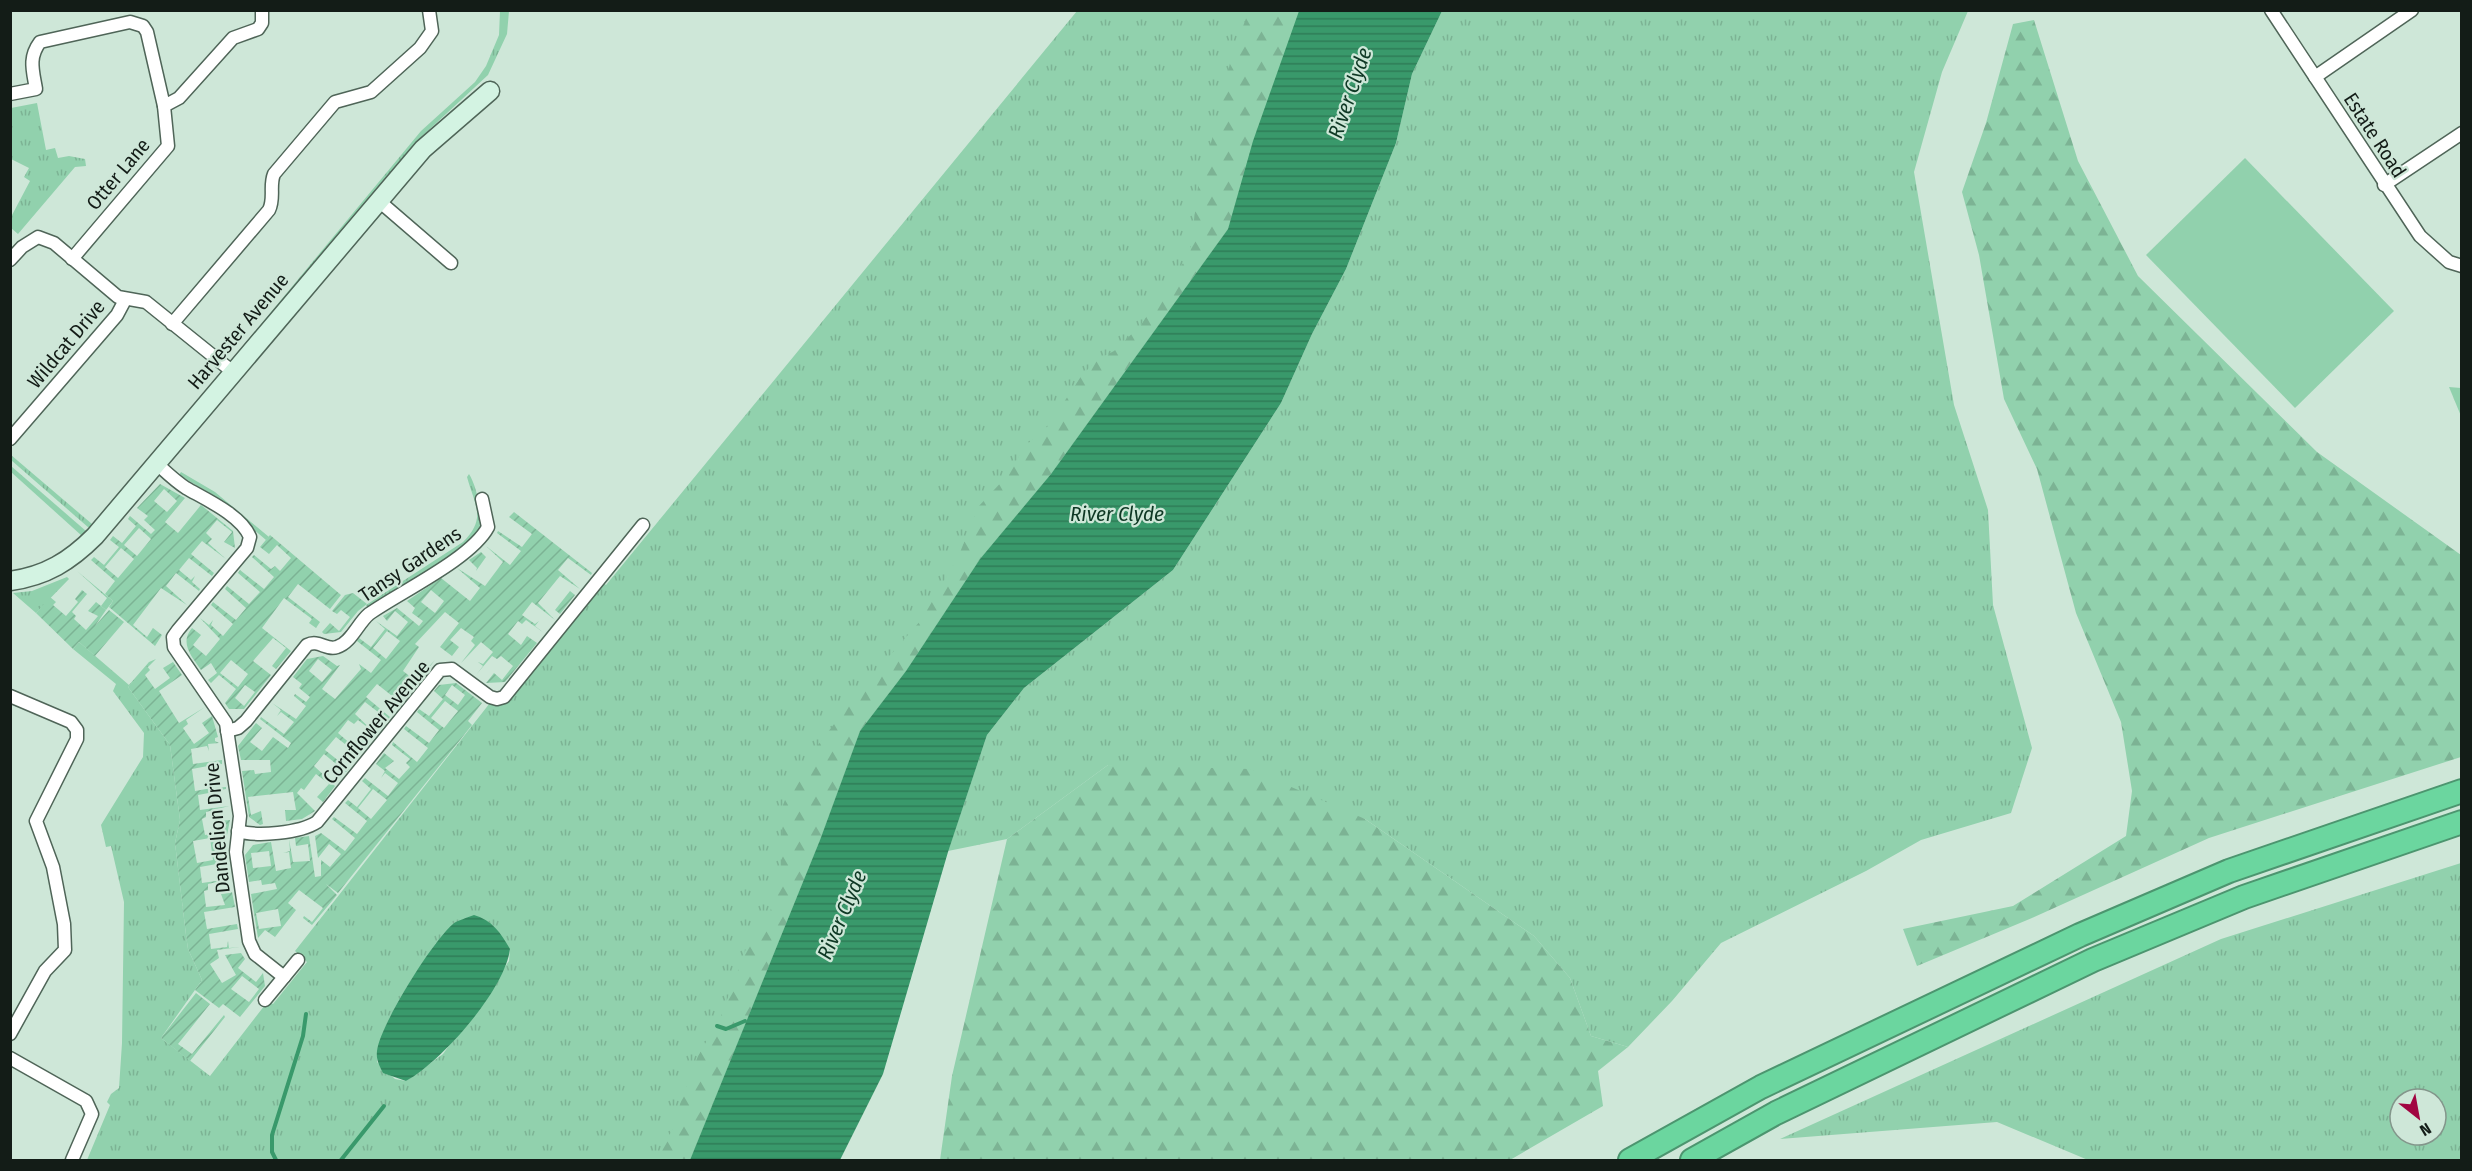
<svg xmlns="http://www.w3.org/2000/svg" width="2472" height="1171" font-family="'Fira Sans Condensed',sans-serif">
<defs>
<pattern id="grass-tufts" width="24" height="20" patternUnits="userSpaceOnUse" patternTransform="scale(1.5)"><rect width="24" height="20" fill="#91d1ad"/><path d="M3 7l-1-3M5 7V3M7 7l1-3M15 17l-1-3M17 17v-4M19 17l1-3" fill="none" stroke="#7cb394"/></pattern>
<pattern id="forest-firs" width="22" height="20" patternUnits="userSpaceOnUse" patternTransform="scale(1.5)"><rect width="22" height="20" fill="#91d1ad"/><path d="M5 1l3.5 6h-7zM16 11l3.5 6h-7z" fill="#7cb394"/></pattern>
<pattern id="garden-furrows" width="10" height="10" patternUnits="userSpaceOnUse" patternTransform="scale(1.5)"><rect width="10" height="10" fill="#91d1ad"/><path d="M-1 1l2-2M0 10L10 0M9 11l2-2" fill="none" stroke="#7cb394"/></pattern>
<pattern id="water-rules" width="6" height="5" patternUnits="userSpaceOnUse" patternTransform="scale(1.5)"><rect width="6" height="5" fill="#39996b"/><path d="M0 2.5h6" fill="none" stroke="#2f7c57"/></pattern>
</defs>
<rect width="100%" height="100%" fill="#cee7d8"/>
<!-- grass -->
<g fill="url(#grass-tufts)" fill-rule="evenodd">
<path d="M 500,11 L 509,11 L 507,34 L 488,75 L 418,140 L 266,322 L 237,353 L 421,131 L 475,82 L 486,66 L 499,35 Z"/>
<path d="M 1077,11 L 1299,11 L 1228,229 L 1051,474 L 980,559 L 906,671 L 860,731 L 820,840 L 690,1160 L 87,1160 L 110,1105 L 107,1102 L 111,1094 L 119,1088 L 122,1043 L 124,902 L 111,846 L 106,847 L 101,825 L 143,757 L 144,733 L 113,691 L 116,684 L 73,649 L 79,642 L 129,685 L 149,662 L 156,659 L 128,687 L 170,745 L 180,820 L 175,843 L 186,935 L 188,949 L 202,980 L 161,1038 L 210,1076 L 268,1001 L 273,1004 L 307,962 L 295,951 L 486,708 L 489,704 L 507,703 L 602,582 L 606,585 ZM 436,943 L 510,949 L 509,961 L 443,1054 L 406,1081 L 395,1079 L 377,1062 C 377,1025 416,974 436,943 Z"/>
<path d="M 1442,11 L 1968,11 L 1942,72 L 1914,172 L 1954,405 L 1988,510 L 1993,605 L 2032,748 L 2011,813 L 1921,840 L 1866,871 L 1721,943 L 1672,1001 L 1628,1047 L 1591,1036 L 1570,978 L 1534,936 L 1365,819 L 1108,765 L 1007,839 L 948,851 L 987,735 L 1024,688 L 1173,570 L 1281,403 L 1312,334 L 1346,269 L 1396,143 L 1412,74 Z"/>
<path d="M 37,103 L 46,150 L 55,148 L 58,158 L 69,156 L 85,159 L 86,166 L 75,167 L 18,234 L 11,228 L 11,217 L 30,181 L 24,177 L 29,168 L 11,159 L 11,108 Z"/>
<path d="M 11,455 L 92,524 L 89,528 L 11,460 Z"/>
<path d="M 11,466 L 86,531 L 82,536 L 11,472 Z"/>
<path d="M 181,472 L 215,492 L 269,537 L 266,540 L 213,495 L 179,475 Z"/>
<path d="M 469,474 C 476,484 485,521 479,532 C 466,551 391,593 368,609 L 366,605 L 463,542 C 487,518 475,506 467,477 Z"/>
<path d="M 77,571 L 113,601 L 106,610 L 101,606 L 107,598 Z"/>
<path d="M 67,577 L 69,579 L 36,613 L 13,593 L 32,591 Z"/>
<path d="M 2461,863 L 2461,1160 L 2088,1160 L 1997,1122 L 1780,1139 L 2221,939 ZM 2400,1099 L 2436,1099 L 2436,1135 L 2400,1135 Z"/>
</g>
<!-- forest -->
<g fill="url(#forest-firs)">
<path d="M 1249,11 L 1302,11 L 1253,141 L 1228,229 L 1051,474 L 980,559 L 906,671 L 860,731 L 820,840 L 690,1160 L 655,1160 L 675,1125 L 681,1100 L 698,1056 L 721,1016 L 750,938 L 769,916 L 781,870 L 783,805 L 795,775 L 864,685 L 922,619 L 959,555 L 978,507 L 1008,475 L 1025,446 L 1048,426 L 1082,375 L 1097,360 L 1114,351 L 1140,326 L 1190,253 L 1198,187 L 1217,122 L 1232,54 Z"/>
<path d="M 2034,20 L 2078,161 L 2138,276 L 2317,452 L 2461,555 L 2461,757 L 2209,838 L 2032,918 L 1917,966 L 1903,929 L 2013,906 L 2126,836 L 2132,791 L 2121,722 L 2076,613 L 2037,469 L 2004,399 L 1979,255 L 1962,192 L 1986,123 L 2013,24 Z"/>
<path d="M 2449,387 L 2461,388 L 2461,416 Z"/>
<path d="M 1108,765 L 1250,769 L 1365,819 L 1534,936 L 1570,978 L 1591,1036 L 1628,1047 L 1598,1071 L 1603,1106 L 1510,1160 L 940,1160 L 952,1076 L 1007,839 Z"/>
</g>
<!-- garden -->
<g fill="url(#garden-furrows)" fill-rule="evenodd">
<path d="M 160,484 L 185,498 L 165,522 L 178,533 L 201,505 L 233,531 L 235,548 L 224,542 L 232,532 L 217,520 L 206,533 L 212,539 L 208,543 L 226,559 L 202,541 L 191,554 L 214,573 L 212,576 L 189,558 L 179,570 L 191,580 L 195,576 L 192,582 L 200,589 L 199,591 L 176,573 L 166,586 L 187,605 L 161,588 L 133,625 L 147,637 L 153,628 L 162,635 L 155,646 L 109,607 L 113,601 L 105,594 L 115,581 L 91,560 L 94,557 L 104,565 L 119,547 L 110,540 L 113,536 L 122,543 L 136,526 L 128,519 L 130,516 L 151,534 L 155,530 L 144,520 L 148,516 L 137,508 ZM 164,489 L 177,501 L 167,512 L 154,501 ZM 139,528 L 151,539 L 137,556 L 124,545 ZM 121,548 L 134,559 L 118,578 L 105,567 Z"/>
<path d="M 514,512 L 592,573 L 591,575 L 568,558 L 558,570 L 580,589 L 560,576 L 538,603 L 555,620 L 532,602 L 522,615 L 535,624 L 539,621 L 535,626 L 544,633 L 526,620 L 522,624 L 518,621 L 508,634 L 521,645 L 527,636 L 537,643 L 505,682 L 486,683 L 494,673 L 502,680 L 513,666 L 501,656 L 497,659 L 492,656 L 476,675 L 483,666 L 478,662 L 483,664 L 493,652 L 481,642 L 461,663 L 475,645 L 471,641 L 474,637 L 461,628 L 450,640 L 459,647 L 452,656 L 440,647 L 459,623 L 445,612 L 415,644 L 419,647 L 403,671 L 416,681 L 435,660 L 404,699 L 401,697 L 399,699 L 401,703 L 377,684 L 366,697 L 390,717 L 388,719 L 379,712 L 375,717 L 378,712 L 365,702 L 355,714 L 376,734 L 358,720 L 354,724 L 348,720 L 338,733 L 352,745 L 360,736 L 369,743 L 359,755 L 336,737 L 325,750 L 349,769 L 346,772 L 324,754 L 314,766 L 326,777 L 330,772 L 326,778 L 335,786 L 323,802 L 317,797 L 329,784 L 316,774 L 304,790 L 301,788 L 297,793 L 315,811 L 302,819 L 286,821 L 285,810 L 296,810 L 293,792 L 248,797 L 251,815 L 261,811 L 263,824 L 260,825 L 249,817 L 242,771 L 254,770 L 255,774 L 271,772 L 270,760 L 241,760 L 238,746 L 256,723 L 262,728 L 250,742 L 262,751 L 273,737 L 288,748 L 291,743 L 260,719 L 261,717 L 284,734 L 294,722 L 281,712 L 277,716 L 281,710 L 272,703 L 296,719 L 306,706 L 294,696 L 295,694 L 306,702 L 310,697 L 299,688 L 302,684 L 293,677 L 307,659 L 323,656 L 337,666 L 340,665 L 322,689 L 335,699 L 361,669 L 359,664 L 371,673 L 381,660 L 357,641 L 359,638 L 371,647 L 385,629 L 376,621 L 397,636 L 408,622 L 395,611 L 387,621 L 383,616 L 397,608 L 419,626 L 423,621 L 412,613 L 415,608 L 407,601 L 441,578 L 470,601 L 480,588 L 457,568 L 485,586 L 503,562 L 486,546 L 510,565 L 521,551 L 497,533 L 498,531 L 522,547 L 532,534 L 509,517 ZM 431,590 L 444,601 L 435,613 L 421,602 ZM 387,631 L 400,641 L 386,659 L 373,648 ZM 318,659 L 332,670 L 322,682 L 309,671 Z"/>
<path d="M 270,535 L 341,595 L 330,609 L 298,584 L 288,597 L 320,622 L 316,628 L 309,623 L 312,619 L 284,598 L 262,628 L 291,651 L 276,669 L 272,666 L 286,648 L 273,638 L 253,661 L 271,675 L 244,709 L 229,709 L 225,703 L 236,689 L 219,675 L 211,683 L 208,680 L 217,673 L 211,663 L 201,670 C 192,657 179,643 192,628 L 201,635 L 193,645 L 206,656 L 220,639 L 200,618 L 209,625 L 213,620 L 211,625 L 223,636 L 233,624 L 211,605 L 213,602 L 236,620 L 246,608 L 225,589 L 227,586 L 249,604 L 260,592 L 238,573 L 240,570 L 264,589 L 274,577 L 252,557 L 254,555 L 271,569 L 275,566 L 280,571 L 291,558 L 277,545 L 269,554 L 260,547 ZM 231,660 L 248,674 L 238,687 L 220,673 ZM 245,685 L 255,692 L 244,706 L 235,698 Z"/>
<path d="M 481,552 L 486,557 L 476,571 L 477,568 L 469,560 Z"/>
<path d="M 82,590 L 87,594 L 72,612 L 76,616 L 74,619 L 86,630 L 98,616 L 88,611 L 96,602 L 106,610 L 95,626 L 109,610 L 124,622 L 95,656 L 79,642 L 73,649 L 36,613 L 50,597 L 56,602 L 53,605 L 66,616 L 78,602 L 75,599 Z"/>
<path d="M 570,591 L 575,595 L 560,614 L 555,610 Z"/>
<path d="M 353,593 L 367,604 L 358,611 L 341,632 L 324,634 L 322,632 L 330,623 L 339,631 L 350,617 L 341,610 L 337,614 L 332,611 L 345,595 Z"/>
<path d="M 173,662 L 182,675 L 159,691 L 179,723 L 205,707 L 186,720 L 188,724 L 183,728 L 194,744 L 209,733 L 202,723 L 212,716 L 218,737 L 215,738 L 215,741 L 219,743 L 208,744 L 209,751 L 207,746 L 191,749 L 193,764 L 222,760 L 222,764 L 211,766 L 214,788 L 226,787 L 226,789 L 215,791 L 216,798 L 214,792 L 198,795 L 200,810 L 229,806 L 206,812 L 206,817 L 202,819 L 205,835 L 221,832 L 219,821 L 230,820 L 227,835 L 213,838 L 216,860 L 227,858 L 228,862 L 200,867 L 202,883 L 230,879 L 208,884 L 208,890 L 204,891 L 206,907 L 225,905 L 221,894 L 232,892 L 235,907 L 204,912 L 207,929 L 237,924 L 238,929 L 209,934 L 211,949 L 227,947 L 228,941 L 229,948 L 240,947 L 217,950 L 219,958 L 210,964 L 222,983 L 236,975 L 225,955 L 241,953 L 245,959 L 238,968 L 256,982 L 263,973 L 265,986 L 240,1017 L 223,1004 L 219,1008 L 195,990 L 202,980 L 188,949 L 186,935 L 175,843 L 180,820 L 170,745 L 128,687 L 147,666 L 150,670 L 145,675 L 155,689 L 170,678 L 163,668 ZM 208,766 L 212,788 L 195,791 L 192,769 ZM 210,838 L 213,860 L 197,863 L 193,841 ZM 242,976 L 259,989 L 249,1002 L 231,989 Z"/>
<path d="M 456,683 L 482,703 L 468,721 L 472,725 L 338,893 L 326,884 L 337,895 L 312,925 L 303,918 L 304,916 L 312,922 L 323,908 L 299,890 L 288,903 L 296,910 L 275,937 L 265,930 L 258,938 L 251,894 L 277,889 L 275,883 L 262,885 L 261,880 L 249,882 L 245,855 L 253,845 L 271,842 L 276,871 L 291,868 L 289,852 L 283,853 L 290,851 L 289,839 L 293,862 L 310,861 L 308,844 L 296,846 L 295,838 L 309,836 L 315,877 L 321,876 L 321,860 L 330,867 L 341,854 L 329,844 L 318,858 L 315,836 L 321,833 L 345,851 L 355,838 L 332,819 L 334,817 L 357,834 L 367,821 L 345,803 L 348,800 L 357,807 L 371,789 L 362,781 L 365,778 L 388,796 L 398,783 L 385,773 L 381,778 L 385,771 L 376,764 L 384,753 L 394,761 L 385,768 L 399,779 L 410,767 L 406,763 L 410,759 L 392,745 L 393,742 L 417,762 L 428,748 L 404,729 L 406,726 L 429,743 L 439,730 L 417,712 L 419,709 L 429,716 L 443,699 L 434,691 L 439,685 ZM 452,685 L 465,695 L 458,705 L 445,695 ZM 445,701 L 458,711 L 444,728 L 431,718 ZM 373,789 L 387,800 L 371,819 L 358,808 ZM 269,851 L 271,866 L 253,868 L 251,853 ZM 278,909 L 281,926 L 259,929 L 256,913 Z"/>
<path d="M 196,993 L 210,1004 L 178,1044 L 192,1054 L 224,1015 L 225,1017 L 190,1061 L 161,1038 Z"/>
</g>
<!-- pitch -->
<path fill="#91d1ad" d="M 2245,158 L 2394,311 L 2295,408 L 2146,255 Z"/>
<!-- water -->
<g fill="url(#water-rules)">
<path d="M 1299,11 L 1442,11 L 1412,74 L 1396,143 L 1346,269 L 1312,334 L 1281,403 L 1173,570 L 1024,688 L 987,735 L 948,852 L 883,1074 L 840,1160 L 690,1160 L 820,840 L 860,731 L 906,671 L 980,559 L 1051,474 L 1228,229 L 1253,141 Z"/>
<path d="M 474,915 C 492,920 501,933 510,949 C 505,990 441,1062 406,1081 L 383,1073 C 379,1065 376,1060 377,1051 C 380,1025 432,942 453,924 C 458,920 467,918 474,915 Z"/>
</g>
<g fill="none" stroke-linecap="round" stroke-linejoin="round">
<!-- stream -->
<g stroke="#39996b" stroke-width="4">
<path d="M 717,1026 L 726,1029 L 745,1021"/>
<path d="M 276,1160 L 272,1152 L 272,1135 L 303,1036 L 306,1014"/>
<path d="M 341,1160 L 384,1106"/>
</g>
<!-- street casing -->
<g stroke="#4f6558" stroke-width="15">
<g id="street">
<path d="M 2271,10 L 2420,236 L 2449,262 L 2462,266"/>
<path d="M 2315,77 L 2412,10"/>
<path d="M 10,94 L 36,89 C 33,71 28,58 40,42 L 130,22 L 143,26 L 147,32 L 164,106"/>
<path d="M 2384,185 L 2462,133"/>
<path d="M 379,201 L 451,263"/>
<path d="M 72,259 L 168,146 L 164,106 L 179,98 L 233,38 L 258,29 L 262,23 L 262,10"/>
<path d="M 10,260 L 22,247 L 38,237 L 54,243 L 118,297 L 146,302 L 233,372"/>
<path d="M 172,324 L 269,210 C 275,198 269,186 274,174 L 335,102 L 371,92 L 420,48 L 432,31 L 429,10"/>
<path d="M 10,439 L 117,315 L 125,300"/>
<path d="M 156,463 C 166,472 175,481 186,488 C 205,499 241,515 250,537 L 247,548 L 178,630 L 173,637 L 174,647 L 226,723 L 240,816 L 236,852 L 249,941 L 255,954 L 284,977 L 265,1000"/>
<path d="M 10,696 L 71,722 L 77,730 L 77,739 L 36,821 L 53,867 L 64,924 L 65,950 L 45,971 L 10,1034"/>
<path d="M 227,731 L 238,728 L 246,721 L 307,645 C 319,639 326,651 337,647 C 351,643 358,623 369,614 C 400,592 471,559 488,527 L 482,499"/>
<path d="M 238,831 C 257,837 300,833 317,822 L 440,670 L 452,669 L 490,697 L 497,699 L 504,697 L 643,525"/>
<path d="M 284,977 L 298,960"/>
<path d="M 10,1058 L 86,1101 L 92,1114 L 72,1160"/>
</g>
</g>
<!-- secondary casing -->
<g stroke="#4f6558" stroke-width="21">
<path id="secondary" d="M 10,581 C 46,576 70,561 95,536 L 423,149 L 490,91"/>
</g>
<!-- highway casing -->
<g stroke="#4c956f" stroke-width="26">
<g id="highway">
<path d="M 1630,1160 L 1761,1087 L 2080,935 L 2229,871 L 2462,791"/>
<path d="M 1692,1160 L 1776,1113 L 2093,960 L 2244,897 L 2462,822"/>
</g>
</g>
<!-- street -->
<use href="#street" stroke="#fff" stroke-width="12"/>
<!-- secondary -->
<use href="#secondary" stroke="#d3f3e2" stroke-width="18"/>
<!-- highway -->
<use href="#highway" stroke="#6bd69f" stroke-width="22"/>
</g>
<g text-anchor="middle" stroke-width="4.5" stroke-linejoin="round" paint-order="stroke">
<!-- street labels -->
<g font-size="20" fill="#131c17" stroke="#cee7d8">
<text transform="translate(2375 135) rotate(57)" y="7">Estate Road</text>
<text transform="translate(118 174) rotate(-50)" y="7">Otter Lane</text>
<text transform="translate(238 331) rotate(-50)" y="7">Harvester Avenue</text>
<text transform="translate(66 344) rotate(-50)" y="7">Wildcat Drive</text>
<text transform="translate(410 564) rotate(-34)" y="7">Tansy Gardens</text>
<text transform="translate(376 722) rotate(-50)" y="7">Cornflower Avenue</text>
<text transform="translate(217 828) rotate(-95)" y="7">Dandelion Drive</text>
</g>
<!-- water labels -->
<g font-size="21" font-style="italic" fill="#0e3824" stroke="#cee7d8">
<text transform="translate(1350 93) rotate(-71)" y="7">River Clyde</text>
<text x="1117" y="521">River Clyde</text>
<text transform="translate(842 915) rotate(-67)" y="7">River Clyde</text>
</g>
</g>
<!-- border -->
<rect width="2472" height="1171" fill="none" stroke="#131c17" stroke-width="24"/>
<!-- north arrow -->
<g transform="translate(2418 1117) rotate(149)"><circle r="28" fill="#cee7d8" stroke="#83968b" stroke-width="1.5"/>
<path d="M0-4.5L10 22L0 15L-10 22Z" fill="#a10541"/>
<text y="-9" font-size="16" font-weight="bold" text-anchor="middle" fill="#131c17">N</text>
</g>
</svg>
